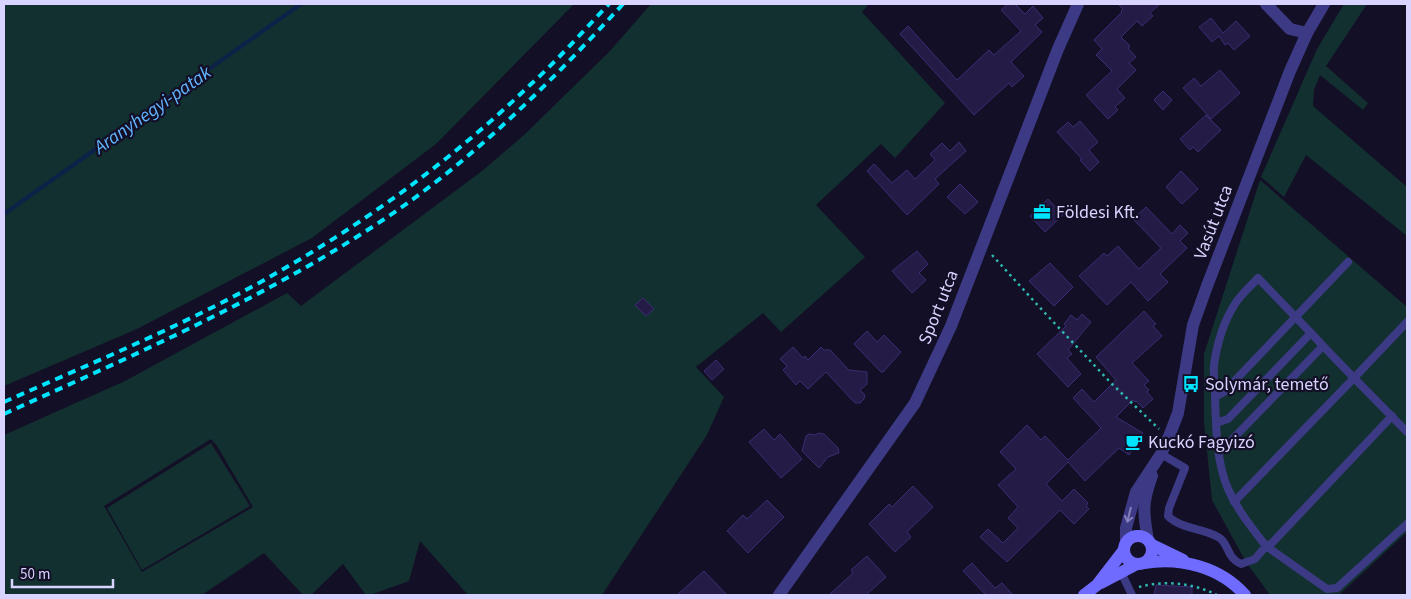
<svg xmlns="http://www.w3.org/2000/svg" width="1411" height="599" font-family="'Source Sans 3',sans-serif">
<rect width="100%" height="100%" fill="#130f26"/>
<!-- green -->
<g fill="#12302f" fill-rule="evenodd">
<path d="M 4,4 L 574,4 L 436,144 L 312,238 L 137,329 L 4,386 Z"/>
<path d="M 651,4 L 869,4 L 862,12 L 945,103 L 895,158 L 881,144 L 816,205 L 865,257 L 781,332 L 763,313 L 696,367 L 724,397 L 707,435 L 602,595 L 468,595 L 420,541 L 409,581 L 370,595 L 366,595 L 343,564 L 311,595 L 303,595 L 264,553 L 202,595 L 4,595 L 4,435 L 125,381 L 287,293 L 301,306 L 482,171 L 524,135 L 609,52 ZM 211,439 L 217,446 L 253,507 L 142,572 L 104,506 Z"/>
<path d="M 1344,4 L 1367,4 L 1326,66 L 1368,103 L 1363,110 L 1320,75 L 1314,90 L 1313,106 L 1407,187 L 1407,236 L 1306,155 L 1284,197 L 1261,177 L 1317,49 Z"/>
<path d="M 1260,180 L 1407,307 L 1407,532 L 1339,595 L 1270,595 L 1246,562 L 1212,500 L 1204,422 L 1204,354 Z"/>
<path d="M 211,443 L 250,506 L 142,570 L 107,508 Z"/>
</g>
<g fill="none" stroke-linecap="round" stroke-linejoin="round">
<!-- stream -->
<path stroke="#0c2248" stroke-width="4" d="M 4,214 L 301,4"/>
</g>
<!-- building -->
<g fill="#241b47" stroke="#3b2d73">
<path d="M 1008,4 L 1015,4 L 1025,14 L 1033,6 L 1043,18 L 1035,25 L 1042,32 L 1011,62 L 1024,76 L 1012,87 L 1009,83 L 974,115 L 900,34 L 908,26 L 957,80 L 989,50 L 994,55 L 1021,31 L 1001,10 Z"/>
<path d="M 1118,4 L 1160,4 L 1150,13 L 1153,16 L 1142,26 L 1137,21 L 1121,37 L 1130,46 L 1128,48 L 1136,57 L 1129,63 L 1136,70 L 1117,89 L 1125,98 L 1115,107 L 1118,110 L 1108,119 L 1086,95 L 1112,71 L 1096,55 L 1102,49 L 1094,40 L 1122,12 L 1121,11 L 1123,9 Z"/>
<path d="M 1211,18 L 1223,33 L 1236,21 L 1250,36 L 1234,50 L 1228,43 L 1225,45 L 1219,36 L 1212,42 L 1199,27 Z"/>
<path d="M 1220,70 L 1240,93 L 1211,119 L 1183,88 L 1194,78 L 1201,86 Z"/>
<path d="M 1163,91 L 1172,100 L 1163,110 L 1154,100 Z"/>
<path d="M 1206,115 L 1221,130 L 1198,152 L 1193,147 L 1190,150 L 1180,139 Z"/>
<path d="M 1080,121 L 1098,142 L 1089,150 L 1099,162 L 1090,171 L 1080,160 L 1082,159 L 1057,132 L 1068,122 L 1073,127 Z"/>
<path d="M 959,142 L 966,151 L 935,179 L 939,184 L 907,215 L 867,171 L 874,164 L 892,183 L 907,170 L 915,179 L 935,160 L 930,154 L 942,143 L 950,151 Z"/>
<path d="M 1181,171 L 1198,189 L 1182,204 L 1166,187 Z"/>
<path d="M 960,184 L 978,202 L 965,214 L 947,197 Z"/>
<path d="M 1048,199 L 1063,215 L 1045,232 L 1030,216 Z"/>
<path d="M 1146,207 L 1172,234 L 1180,225 L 1188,233 L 1180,241 L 1187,248 L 1160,274 L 1168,282 L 1148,301 L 1131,282 L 1107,305 L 1079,276 L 1104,253 L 1107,256 L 1118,246 L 1139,269 L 1161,248 L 1133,219 Z"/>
<path d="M 917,251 L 928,264 L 919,273 L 926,280 L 912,293 L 892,271 Z"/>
<path d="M 1050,263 L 1073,287 L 1054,306 L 1029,281 Z"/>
<path d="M 643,298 L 654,309 L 646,316 L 635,305 Z"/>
<path d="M 1144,311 L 1156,324 L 1153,326 L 1162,336 L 1132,363 L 1149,381 L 1144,385 L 1149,390 L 1147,392 L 1153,399 L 1143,408 L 1136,401 L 1135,402 L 1133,400 L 1116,417 L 1143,433 L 1129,455 L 1119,448 L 1085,481 L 1068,462 L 1046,484 L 1062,501 L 1074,489 L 1088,503 L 1086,506 L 1089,509 L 1074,524 L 1060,510 L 1007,562 L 980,537 L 988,529 L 1003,543 L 1018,528 L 1008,518 L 1018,507 L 998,485 L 1016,469 L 1000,452 L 1027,425 L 1041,440 L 1045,436 L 1068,460 L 1101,428 L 1073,398 L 1082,389 L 1094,402 L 1116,380 L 1096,357 Z"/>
<path d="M 1082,314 L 1091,322 L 1068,350 L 1072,354 L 1067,358 L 1081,374 L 1068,387 L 1037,354 L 1066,326 L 1064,324 L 1071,315 L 1077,320 Z"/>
<path d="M 867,331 L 877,342 L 884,335 L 901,352 L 883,372 L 881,372 L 854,344 Z"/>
<path d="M 793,347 L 803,358 L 805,356 L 808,360 L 821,347 L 824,350 L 830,350 L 849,370 L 867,372 L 867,384 L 860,390 L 865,395 L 864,399 L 860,403 L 855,403 L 826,372 L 808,389 L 800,381 L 796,385 L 783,370 L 787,366 L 780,359 Z"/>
<path d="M 716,360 L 724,369 L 712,380 L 704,371 Z"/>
<path d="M 764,429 L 774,440 L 780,434 L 802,459 L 781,478 L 749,442 Z"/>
<path d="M 818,433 L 824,434 L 838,448 L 839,453 L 828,457 L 819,468 L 802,451 L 806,436 L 809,434 L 816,435 Z"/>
<path d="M 913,486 L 933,507 L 907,532 L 911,537 L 895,552 L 869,524 L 889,504 L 892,507 Z"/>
<path d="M 767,500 L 784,517 L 748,553 L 727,531 L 743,515 L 747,519 Z"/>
<path d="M 867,556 L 886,577 L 866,595 L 829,595 L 853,573 L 851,570 Z"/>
<path d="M 972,563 L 995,588 L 1002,583 L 1013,595 L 986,595 L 963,571 Z"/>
<path d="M 704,571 L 727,595 L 677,595 Z"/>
<path d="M 1156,585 L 1192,587 L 1192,595 L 1154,595 Z"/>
</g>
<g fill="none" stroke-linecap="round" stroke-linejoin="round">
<!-- path -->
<g stroke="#2fb8b0" stroke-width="2.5" stroke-dasharray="2.5 4" stroke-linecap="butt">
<path d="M 992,255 L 1043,311 L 1112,384 L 1159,429"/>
<path d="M 1139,587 C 1165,580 1193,583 1217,595"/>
</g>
<!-- service -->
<g stroke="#3d3a85" stroke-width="8">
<path d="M 1407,322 L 1354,378 L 1407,432"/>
<path d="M 1215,397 L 1224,392 L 1348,262"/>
<path d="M 1392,416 L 1272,543 L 1266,546 L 1327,589 L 1337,588 L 1407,524"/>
<path d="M 1219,453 L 1323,346 L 1311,333"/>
<path d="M 1161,454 L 1185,468 L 1169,508 L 1168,516 C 1181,530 1211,529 1222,540 C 1230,549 1227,557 1241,564 L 1255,559 L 1266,546 C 1252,528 1238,511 1228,489 C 1216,461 1216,426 1215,395 C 1215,385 1213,374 1214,365 C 1217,344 1224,321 1235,304 C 1241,294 1251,286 1258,278 L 1311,333 L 1228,419 L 1216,423"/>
<path d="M 1234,502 L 1354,378 L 1323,346"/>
<path d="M 1121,572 L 1132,595"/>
</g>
<!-- minor -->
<g stroke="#3d3a85" stroke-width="12">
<path d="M 1266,4 L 1290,29 L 1307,33"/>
<path d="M 779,595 L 915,403 L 951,326 L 1058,49 L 1078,4"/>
</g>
<!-- tertiary -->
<g stroke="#3d3a85" stroke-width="12">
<path d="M 1148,540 C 1143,512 1142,503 1152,476"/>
<path d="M 1126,543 L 1126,528 L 1136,492 L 1161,454 L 1170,434 L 1178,413 L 1193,325 L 1207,286 L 1290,71 L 1307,33 L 1324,4"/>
</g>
<!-- secondary -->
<g stroke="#6f6bff" stroke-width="12">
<circle cx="1138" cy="550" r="14"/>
<path d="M 1152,545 L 1183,560"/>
<path d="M 1144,563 C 1181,557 1220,567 1245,595"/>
<path d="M 1101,583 L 1137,564"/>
<path d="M 1084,595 L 1097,585 L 1124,550"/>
</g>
<!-- rail -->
<g stroke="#00e5ff" stroke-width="4" stroke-dasharray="8 6" stroke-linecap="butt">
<path d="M 4,402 C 92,363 182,326 266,279 C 362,225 451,161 530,85 C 558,60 583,31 609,4"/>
<path d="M 4,414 C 136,354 268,297 389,216 C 476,157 552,81 623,4"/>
</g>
</g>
<!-- one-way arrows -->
<defs><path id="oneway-shaft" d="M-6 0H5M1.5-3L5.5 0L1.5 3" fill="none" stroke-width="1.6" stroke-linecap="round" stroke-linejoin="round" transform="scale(1.25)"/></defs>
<use stroke="#837fbc" href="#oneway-shaft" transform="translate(1129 515) rotate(104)"/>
<!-- icons -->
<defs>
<g id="office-bare" transform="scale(1.35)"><path d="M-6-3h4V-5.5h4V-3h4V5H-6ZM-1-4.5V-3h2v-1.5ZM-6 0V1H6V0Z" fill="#00e5ff" stroke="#130f26" stroke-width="2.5" paint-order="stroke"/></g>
<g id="bus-bare" transform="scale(1.35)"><path d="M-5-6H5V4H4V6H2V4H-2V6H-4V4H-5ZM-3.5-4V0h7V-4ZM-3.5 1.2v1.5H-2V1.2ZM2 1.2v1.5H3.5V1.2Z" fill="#00e5ff" stroke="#130f26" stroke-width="2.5" paint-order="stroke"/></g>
<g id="cafe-bare" transform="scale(1.35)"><path d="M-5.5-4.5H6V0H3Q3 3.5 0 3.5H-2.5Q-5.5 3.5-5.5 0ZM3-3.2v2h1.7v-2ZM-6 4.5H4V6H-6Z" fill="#00e5ff" stroke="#130f26" stroke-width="2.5" paint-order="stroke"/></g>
</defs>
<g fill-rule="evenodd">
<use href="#office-bare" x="1042" y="212"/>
<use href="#bus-bare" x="1191" y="384"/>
<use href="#cafe-bare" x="1134" y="442"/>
</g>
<g text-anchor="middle" stroke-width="4.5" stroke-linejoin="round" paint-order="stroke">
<!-- poi labels -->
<g font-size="18" fill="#d9d4ff" stroke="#130f26" text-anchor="start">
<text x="1056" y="218">Földesi Kft.</text>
<text x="1205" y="390">Solymár, temető</text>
<text x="1148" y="448">Kuckó Fagyizó</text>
</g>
<!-- street labels -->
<g font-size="18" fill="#d9d4ff" stroke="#130f26">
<text transform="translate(1213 222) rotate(-69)" y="6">Vasút utca</text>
<text transform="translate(938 307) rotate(-68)" y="6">Sport utca</text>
</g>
<!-- water labels -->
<g font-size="19" font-style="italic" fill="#62b6ff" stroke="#130f26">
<text transform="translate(152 109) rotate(-35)" y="7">Aranyhegyi-patak</text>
</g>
</g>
<!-- border -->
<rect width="1411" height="599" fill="none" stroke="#d9d4ff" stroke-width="10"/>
<!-- scale -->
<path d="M12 579v8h101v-8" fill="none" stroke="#d9d4ff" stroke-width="2.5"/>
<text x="20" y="579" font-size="15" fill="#d9d4ff" stroke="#130f26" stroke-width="4" paint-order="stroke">50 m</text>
</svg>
